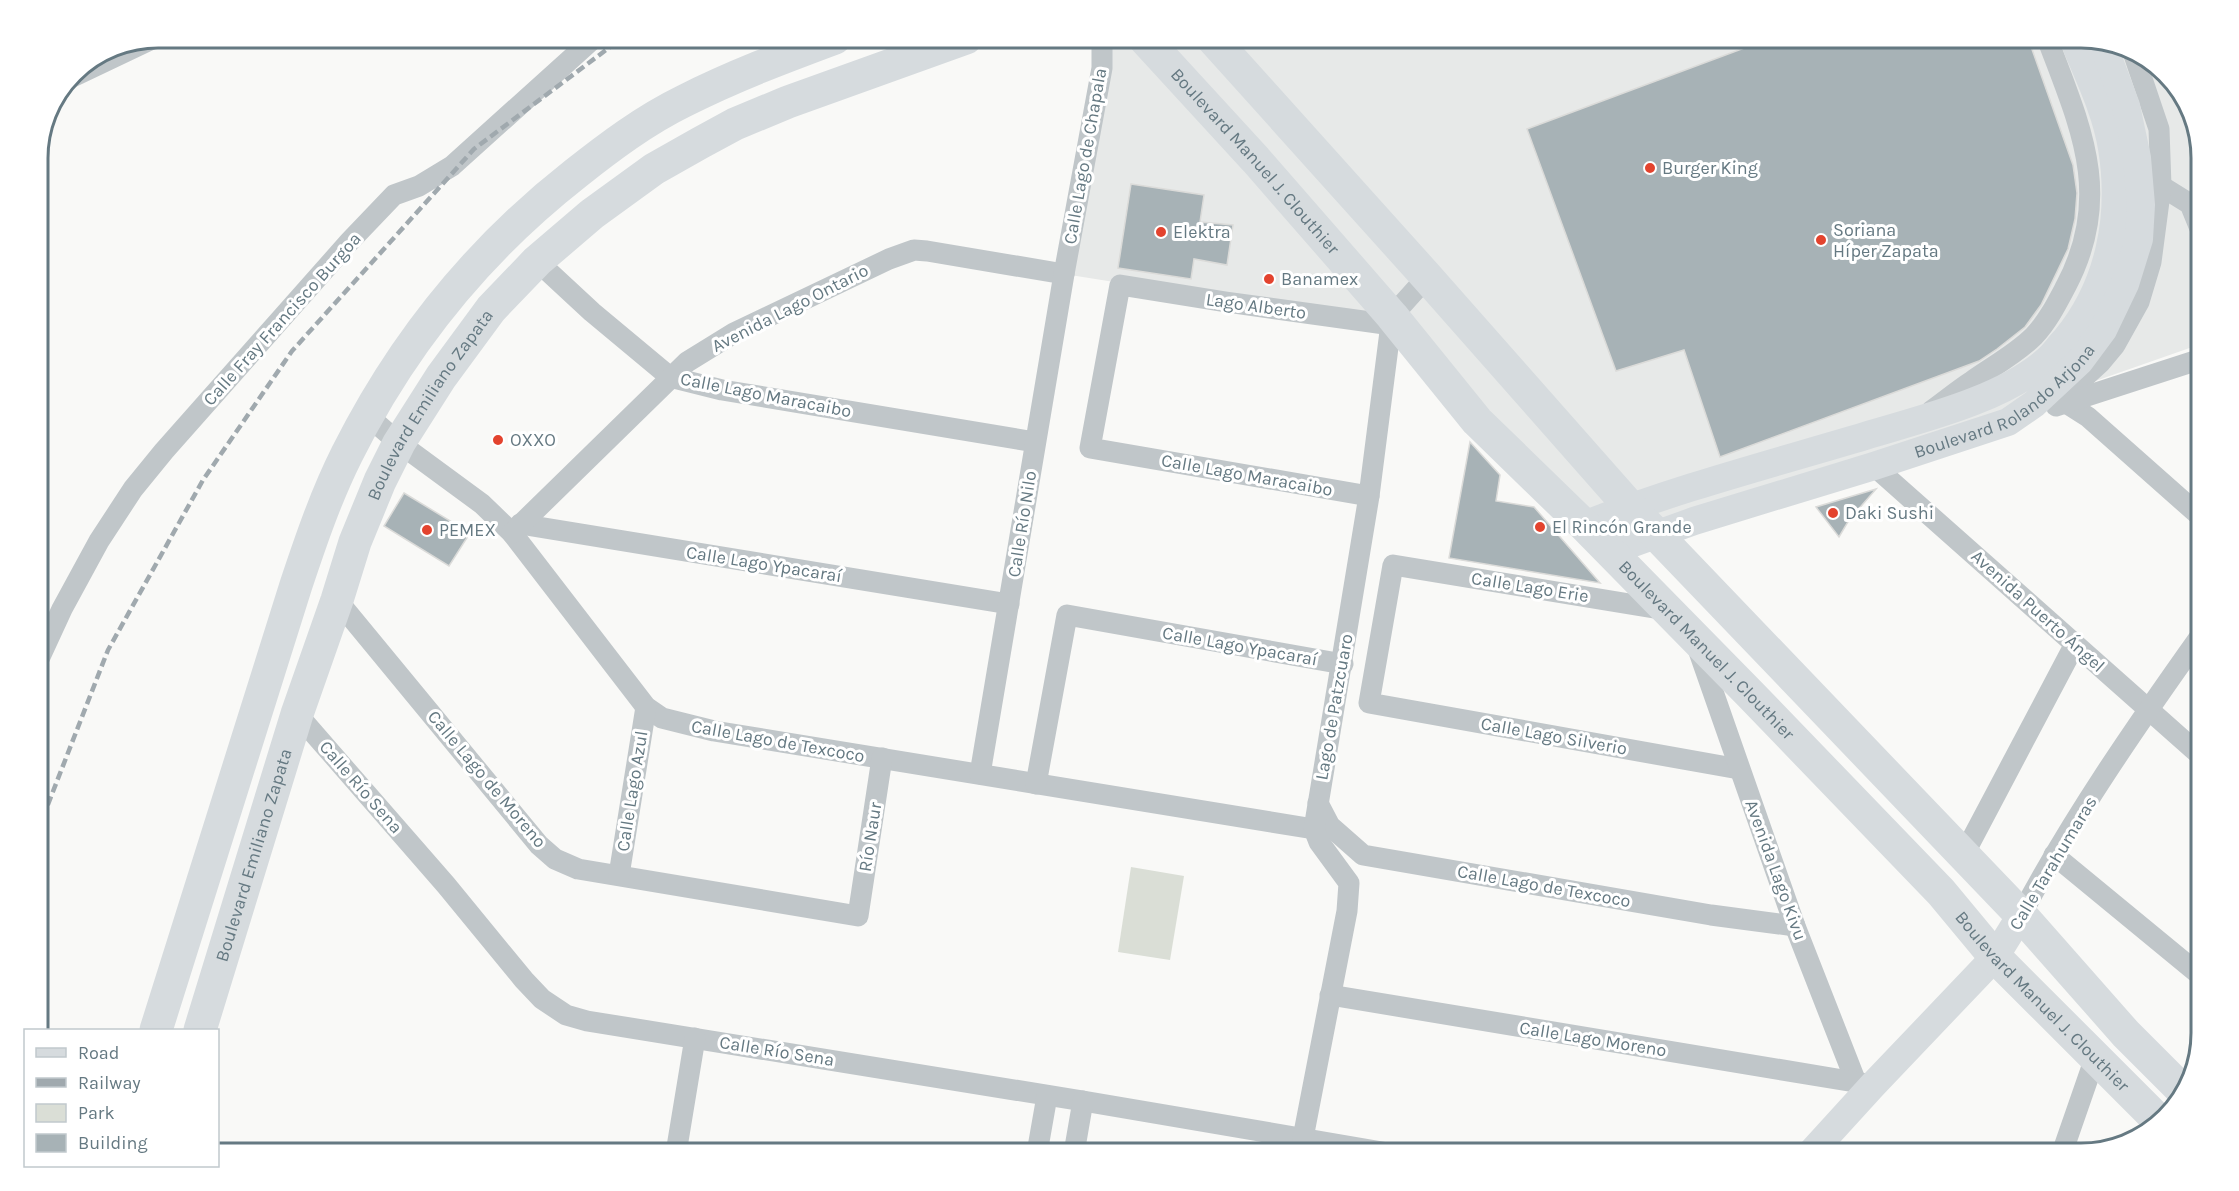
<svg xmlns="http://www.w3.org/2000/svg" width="2239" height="1191" font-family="Karla,sans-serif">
<rect width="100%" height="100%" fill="#f9f9f7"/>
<!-- built -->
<path fill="#e7e9e8" d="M 1102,38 L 2081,38 L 2135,50 L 2181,91 L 2201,150 L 2201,344 L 1608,552 L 1402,328 L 1064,274 Z"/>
<!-- green -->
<path fill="#daded6" d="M 1131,867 L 1184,876 L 1170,960 L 1118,952 Z"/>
<!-- building -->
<g fill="#a7b2b6" stroke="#dbdbd9" stroke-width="1.5">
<path d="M 1771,38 L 2028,38 L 2073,165 L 2077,193 L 2075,219 L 2068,249 L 2041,305 L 2025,327 L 1997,349 L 1979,361 L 1720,457 L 1684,350 L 1616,371 L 1527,129 Z"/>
<path d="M 1131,184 L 1204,195 L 1200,222 L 1233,225 L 1227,265 L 1194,259 L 1191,279 L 1118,268 Z"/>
<path d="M 1470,442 L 1500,475 L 1496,501 L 1534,507 L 1600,583 L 1449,558 Z"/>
<path d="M 1876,489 L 1849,520 L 1839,537 L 1816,507 Z"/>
<path d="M 404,493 L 470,533 L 449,566 L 384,526 Z"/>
</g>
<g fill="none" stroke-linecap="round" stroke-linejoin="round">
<!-- street -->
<g stroke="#c0c6c9" stroke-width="21">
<path d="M 68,79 L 152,39"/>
<path d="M 2161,186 L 2190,204 L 2201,231"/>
<path d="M 537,261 L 592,312 L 670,377 L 722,390 L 1035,442"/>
<path d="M 2066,403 L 2065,395 L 2100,363 L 2115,345 L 2139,302 L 2151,262 L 2161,186 L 2159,129 L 2132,49"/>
<path d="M 2066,403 L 2088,417 L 2201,517"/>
<path d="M 2056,406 L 2201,359"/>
<path d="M 1931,411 C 1945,401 1958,390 1972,381 C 1993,366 2016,354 2034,336 C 2048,321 2057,303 2066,286 C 2114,195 2080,126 2047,38"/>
<path d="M 368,416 L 399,443 L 482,504 L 512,533 L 646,707 L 662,718 L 714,731 L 1314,829"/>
<path d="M 1874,466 L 2201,756"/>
<path d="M 1369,496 L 1090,448 L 1120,285 L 1226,302 L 1392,325"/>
<path d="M 520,524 L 1009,604"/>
<path d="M 512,533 L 687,362 L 734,333 L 889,259 L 914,250 L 927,251 L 1064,274"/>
<path d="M 337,600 L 539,845 L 555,859 L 578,869 L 858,916 L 882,758"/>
<path d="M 1666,610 L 1393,565 L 1369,703 L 1739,769"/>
<path d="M 1697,646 L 1795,926 L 1856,1082"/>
<path d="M 38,661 L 62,609 L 99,541 L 133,489 L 164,451 L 350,241 L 394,195 L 419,186 L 452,166 L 594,38"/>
<path d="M 297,714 L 446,885 L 524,980 L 542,999 L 566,1015 L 587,1021 L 1083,1101 L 1388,1153"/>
<path d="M 980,774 L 1064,274 L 1102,68 L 1102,38"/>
<path d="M 1036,784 L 1067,615 L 1343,664"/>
<path d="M 1318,803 L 1330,826 L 1363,855 L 1711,915 L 1795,926"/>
<path d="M 2054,855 L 2201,976"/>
<path d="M 1963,856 L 2075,644"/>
<path d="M 619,875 L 646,707"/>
<path d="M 2021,915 C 2073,817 2137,725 2201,635"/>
<path d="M 1330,995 L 1873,1085"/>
<path d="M 1303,1138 L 1347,911 L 1349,883 L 1319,842 L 1314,829 L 1369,496 L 1392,316 L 1427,277"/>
<path d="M 676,1153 L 695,1038"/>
<path d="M 1037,1153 L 1047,1096"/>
<path d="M 1074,1153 L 1083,1101"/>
<path d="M 2062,1153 L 2095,1058"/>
</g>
<!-- secondary -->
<g stroke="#d6dbde" stroke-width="28">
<path d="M 1584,525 C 1675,489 1771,464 1865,436 C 1921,419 2002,400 2047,360 C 2054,354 2059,346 2065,340 C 2110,286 2123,216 2112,148 C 2106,110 2087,73 2073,38"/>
<path id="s1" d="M 1608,552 L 1694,521 L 1874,466 L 2008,422 L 2034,404 L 2080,361 L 2103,330 L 2125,284 L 2139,239 L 2141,205 L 2137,158 L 2126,106 L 2102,42"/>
<path d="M 1811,1153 L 1873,1085 L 1995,957 L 2021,915"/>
</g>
<!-- primary -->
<g stroke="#d6dbde" stroke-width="33">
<path id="s2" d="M 1144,38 L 1256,160 L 1392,316 L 1477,421 L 1584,525 L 1750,694 L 1941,892 L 1995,957 L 2159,1121"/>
<path d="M 1212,38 L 1427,277 L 1630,507 L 2021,915 L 2126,1034 L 2184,1092"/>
<path d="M 156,1030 L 296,585 C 311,540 326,496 347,454 C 402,344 478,250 575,174 C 609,147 645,120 684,101 C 733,76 784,57 835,38"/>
<path id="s3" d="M 200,1030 L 297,714 L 337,600 L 355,542 L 380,481 L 399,443 L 441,377 L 491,309 L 537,261 L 592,214 L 654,169 L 700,143 L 735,124 L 788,102 L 966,38"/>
</g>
<!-- rail -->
<path stroke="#a0a9ae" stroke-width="4.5" stroke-dasharray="9 4.5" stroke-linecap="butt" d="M 38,830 L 108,650 L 203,480 L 292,351 L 474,149 L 622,38"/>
</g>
<!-- markers -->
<g fill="#e3432e" stroke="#fff" stroke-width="2">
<circle cx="1650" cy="168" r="6"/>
<circle cx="1161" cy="232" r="6"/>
<circle cx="1821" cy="240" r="6"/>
<circle cx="1269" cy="279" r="6"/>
<circle cx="498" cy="440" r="6"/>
<circle cx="1833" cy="513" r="6"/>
<circle cx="1540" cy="527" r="6"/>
<circle cx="427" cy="530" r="6"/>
</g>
<g text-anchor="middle" stroke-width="6" stroke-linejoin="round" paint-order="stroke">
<!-- street labels -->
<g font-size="18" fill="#657982" stroke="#fff">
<text transform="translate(1085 156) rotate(-80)" y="6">Calle Lago de Chapala</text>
<text dy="6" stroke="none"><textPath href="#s2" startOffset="166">Boulevard Manuel J. Clouthier</textPath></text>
<text transform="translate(1256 306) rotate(8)" y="6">Lago Alberto</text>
<text transform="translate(790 308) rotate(-27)" y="6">Avenida Lago Ontario</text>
<text transform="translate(282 319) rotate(-48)" y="6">Calle Fray Francisco Burgoa</text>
<text transform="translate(766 395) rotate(11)" y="6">Calle Lago Maracaibo</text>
<text dy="6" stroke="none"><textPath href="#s1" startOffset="428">Boulevard Rolando Arjona</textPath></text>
<text dy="6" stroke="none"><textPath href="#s3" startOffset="669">Boulevard Emiliano Zapata</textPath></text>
<text transform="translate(1247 475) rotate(10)" y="6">Calle Lago Maracaibo</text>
<text transform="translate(1022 524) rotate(-81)" y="6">Calle Río Nilo</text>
<text transform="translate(764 564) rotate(9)" y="6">Calle Lago Ypacaraí</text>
<text transform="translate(1530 587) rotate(9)" y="6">Calle Lago Erie</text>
<text transform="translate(2038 611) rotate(42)" y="6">Avenida Puerto Ángel</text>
<text transform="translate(1240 646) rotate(10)" y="6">Calle Lago Ypacaraí</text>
<text dy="6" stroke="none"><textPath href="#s2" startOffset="832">Boulevard Manuel J. Clouthier</textPath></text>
<text transform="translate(1334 707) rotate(-80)" y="6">Lago de Patzcuaro</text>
<text transform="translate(1554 736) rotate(10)" y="6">Calle Lago Silverio</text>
<text transform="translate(778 741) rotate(10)" y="6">Calle Lago de Texcoco</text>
<text transform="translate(487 779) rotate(50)" y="6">Calle Lago de Moreno</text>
<text transform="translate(361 787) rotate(49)" y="6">Calle Río Sena</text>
<text transform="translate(632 791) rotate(-81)" y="6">Calle Lago Azul</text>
<text transform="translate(870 837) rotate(-81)" y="6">Río Naur</text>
<text dy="6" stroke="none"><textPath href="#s3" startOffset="183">Boulevard Emiliano Zapata</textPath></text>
<text transform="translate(2053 863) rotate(-59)" y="6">Calle Tarahumaras</text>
<text transform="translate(1776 870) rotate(70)" y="6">Avenida Lago Kivu</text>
<text transform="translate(1544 886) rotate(10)" y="6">Calle Lago de Texcoco</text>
<text dy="6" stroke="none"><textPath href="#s2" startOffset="1318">Boulevard Manuel J. Clouthier</textPath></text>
<text transform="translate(1593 1039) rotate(9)" y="6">Calle Lago Moreno</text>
<text transform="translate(777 1051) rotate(9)" y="6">Calle Río Sena</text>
</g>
<!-- poi labels -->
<g font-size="18" fill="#657982" stroke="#fff" text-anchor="start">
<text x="1662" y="174">Burger King</text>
<text x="1833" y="236">Soriana<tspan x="1833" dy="21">Híper Zapata</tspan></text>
<text x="1173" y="238">Elektra</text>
<text x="1281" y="285">Banamex</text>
<text x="510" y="446">OXXO</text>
<text x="1845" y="519">Daki Sushi</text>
<text x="1552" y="533">El Rincón Grande</text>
<text x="439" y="536">PEMEX</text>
</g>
</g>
<!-- crop -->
<path d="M0 0H2239V1191H0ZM158 48H2081A110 110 0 0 1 2191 158V1033A110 110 0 0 1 2081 1143H158A110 110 0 0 1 48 1033V158A110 110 0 0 1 158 48Z" fill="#fff" fill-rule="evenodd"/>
<path fill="none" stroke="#657982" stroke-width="3" d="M158 48H2081A110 110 0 0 1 2191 158V1033A110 110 0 0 1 2081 1143H158A110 110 0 0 1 48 1033V158A110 110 0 0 1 158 48Z"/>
<!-- legend -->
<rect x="24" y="1029" width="195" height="138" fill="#ffffff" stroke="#c1c9cd" stroke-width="1.5"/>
<rect x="36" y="1048" width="30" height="9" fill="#d6dbde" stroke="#c1c9cd" stroke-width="1.5"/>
<text x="78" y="1059" font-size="18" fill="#657982">Road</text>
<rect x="36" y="1078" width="30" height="9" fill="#a0a9ae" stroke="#c1c9cd" stroke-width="1.5"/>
<text x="78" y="1089" font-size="18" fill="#657982">Railway</text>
<rect x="36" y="1104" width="30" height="18" fill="#daded6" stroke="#c1c9cd" stroke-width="1.5"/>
<text x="78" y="1119" font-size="18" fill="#657982">Park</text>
<rect x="36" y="1134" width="30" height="18" fill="#a7b2b6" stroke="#c1c9cd" stroke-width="1.5"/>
<text x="78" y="1149" font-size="18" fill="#657982">Building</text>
</svg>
